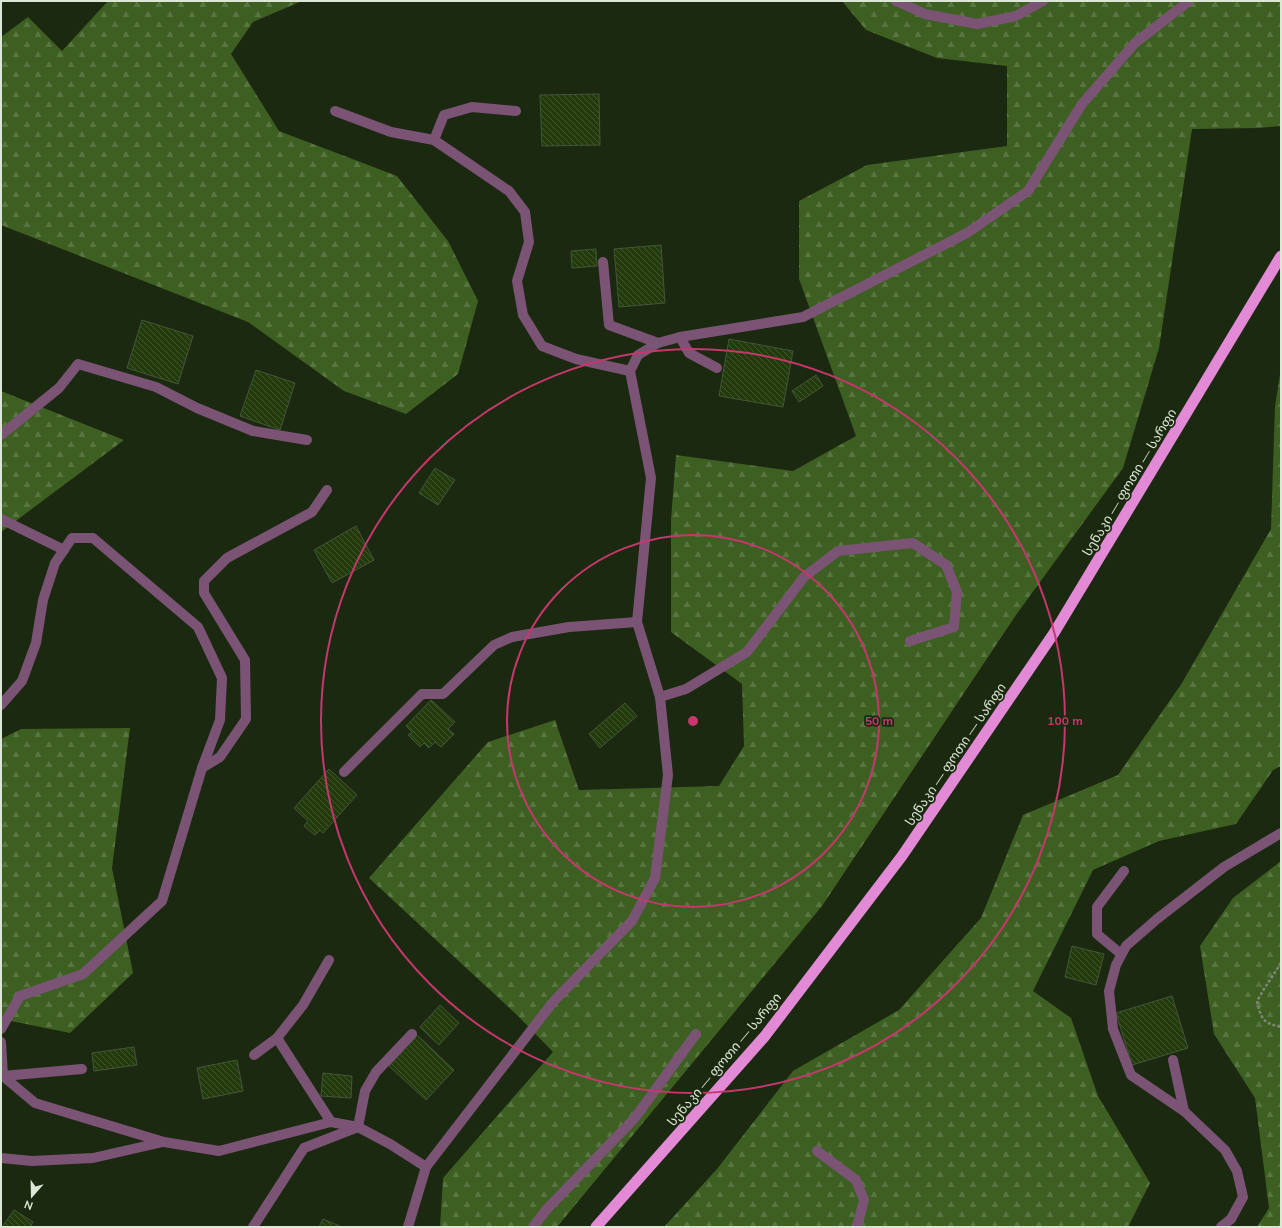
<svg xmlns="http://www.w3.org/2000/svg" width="1282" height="1228" font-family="'Nunito Sans','Noto Sans Georgian',sans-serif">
<defs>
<pattern id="forest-firs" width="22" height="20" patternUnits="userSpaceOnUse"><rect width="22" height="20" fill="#3e5f22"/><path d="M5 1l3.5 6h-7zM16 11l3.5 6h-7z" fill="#597641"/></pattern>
<pattern id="building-back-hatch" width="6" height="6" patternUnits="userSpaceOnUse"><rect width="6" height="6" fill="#233b0c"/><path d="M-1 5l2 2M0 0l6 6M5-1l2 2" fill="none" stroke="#42572f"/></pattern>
</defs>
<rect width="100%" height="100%" fill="#1b2910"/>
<!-- forest -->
<g fill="url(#forest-firs)">
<path d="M 108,1 L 302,1 L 253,22 L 231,54 L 279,131 L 397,176 L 448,241 L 478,301 L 458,374 L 406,414 L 344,391 L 248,322 L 1,225 L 1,37 L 28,17 L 62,51 Z"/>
<path d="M 842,1 L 1281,1 L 1281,126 L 1258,128 L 1192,129 L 1159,348 L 1123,468 L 1016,615 L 822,906 L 557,1227 L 440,1227 L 443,1178 L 553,1052 L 517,1015 L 369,878 L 488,742 L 555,720 L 579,790 L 719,786 L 744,746 L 742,684 L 671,632 L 671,520 L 676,455 L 793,471 L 856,436 L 799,279 L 799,201 L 867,165 L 1007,146 L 1007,66 L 937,58 L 866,30 Z"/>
<path d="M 1281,368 L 1281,766 L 1273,770 L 1236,824 L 1159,841 L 1093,870 L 1033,991 L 1071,1018 L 1098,1096 L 1150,1183 L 1128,1227 L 664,1227 L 717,1169 L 793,1071 L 899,1010 L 981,918 L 1023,815 L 1118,775 L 1182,683 L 1271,529 L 1275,406 Z"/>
<path d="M 1,391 L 124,440 L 1,532 Z"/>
<path d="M 130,728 L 112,868 L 133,973 L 70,1033 L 1,1019 L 1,739 L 21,729 Z"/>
<path d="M 1281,861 L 1281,1227 L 1257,1227 L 1269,1208 L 1255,1098 L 1214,1034 L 1200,946 L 1233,898 Z"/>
</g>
<!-- building -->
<g fill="url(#building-back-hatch)" stroke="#45553a">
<path d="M 599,94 L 600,145 L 542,146 L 540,95 Z"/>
<path d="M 661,245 L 665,303 L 619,307 L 614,249 Z"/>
<path d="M 596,249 L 597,266 L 572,268 L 571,251 Z"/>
<path d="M 142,320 L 193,336 L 178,384 L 127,368 Z"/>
<path d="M 729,339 L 793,351 L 783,407 L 719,396 Z"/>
<path d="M 256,370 L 295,383 L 280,430 L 240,416 Z"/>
<path d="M 816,375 L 823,386 L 799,402 L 792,391 Z"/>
<path d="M 435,468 L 455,480 L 438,505 L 419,493 Z"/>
<path d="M 356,526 L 374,560 L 332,583 L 314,550 Z"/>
<path d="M 431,700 L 455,722 L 448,729 L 454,734 L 441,747 L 435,742 L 429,748 L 424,743 L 420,747 L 408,735 L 412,732 L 406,726 Z"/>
<path d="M 625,703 L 637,716 L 600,748 L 589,734 Z"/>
<path d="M 329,769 L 357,795 L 323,833 L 320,830 L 315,835 L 304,826 L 308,821 L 294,808 Z"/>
<path d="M 1072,946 L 1104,954 L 1096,985 L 1065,977 Z"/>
<path d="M 1172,996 L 1188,1048 L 1132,1065 L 1116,1013 Z"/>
<path d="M 440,1005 L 459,1023 L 439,1045 L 420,1027 Z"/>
<path d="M 417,1035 L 454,1070 L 426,1100 L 389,1066 Z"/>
<path d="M 134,1047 L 137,1065 L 94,1071 L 92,1053 Z"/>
<path d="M 237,1060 L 243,1091 L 203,1099 L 197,1068 Z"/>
<path d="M 323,1073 L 352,1076 L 351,1098 L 321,1096 Z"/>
<path d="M 14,1210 L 33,1222 L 30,1227 L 2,1227 Z"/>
<path d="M 323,1219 L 342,1227 L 319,1227 Z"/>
</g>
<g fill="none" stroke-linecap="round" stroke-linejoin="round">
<!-- path -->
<path stroke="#7c8874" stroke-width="2.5" stroke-dasharray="3 2" stroke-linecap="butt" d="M 1281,963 L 1264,989 L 1257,1001 C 1261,1019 1263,1023 1281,1027"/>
<!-- service -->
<g stroke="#7b5475" stroke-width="10">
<path d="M 335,111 L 391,132 L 434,140"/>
<path d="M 516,111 L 472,107 L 444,115 L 434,140 L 509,191 L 525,212 L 529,242 L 517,281 L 523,315 L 542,346 L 576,359 L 630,371"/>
<path d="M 603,262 L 609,325 L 658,343"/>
<path d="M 680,337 L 689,353 L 717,368"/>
<path d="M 1,435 L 59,388 L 78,364 L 156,387 L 197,408 L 253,431 L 307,440"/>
<path d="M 1,519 L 64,550"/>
<path d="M 660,697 L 686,689 L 747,652 L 804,577 L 838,551 L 913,543 L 946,565 L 957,592 L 954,627 L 910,641"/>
<path d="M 202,768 L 220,757 L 246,719 L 245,660 L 204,593 L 204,581 L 227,558 L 312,512 L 327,490"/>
<path d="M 344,772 L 422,694 L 443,694 L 494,645 L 512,637 L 569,627 L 637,622"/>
<path d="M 1121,954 L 1097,934 L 1097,907 L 1124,871"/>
<path d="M 277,1038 L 331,1122"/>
<path d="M 254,1055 L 277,1038 L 303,1005 L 329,960"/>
<path d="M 1173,1060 L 1184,1111"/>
<path d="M 3,1076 L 82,1069"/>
<path d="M 817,1151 L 856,1180 L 864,1200 L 858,1223 L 856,1227"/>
<path d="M 253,1227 L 304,1148 L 358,1127 L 365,1091 L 376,1072 L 412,1034"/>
<path d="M 533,1227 L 546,1210 L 634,1119 L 696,1034"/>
<path d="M 1221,1227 L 1231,1219 L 1243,1197 L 1237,1171 L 1225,1150 L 1184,1111 L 1131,1075 L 1113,1029 L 1109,991 L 1116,965 L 1126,946 L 1157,919 L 1224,867 L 1281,833"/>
</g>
<!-- minor -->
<g stroke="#7b5475" stroke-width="10">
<path d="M 1,705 L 22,681 L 36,643 L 43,600 L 55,563 L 72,538 L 93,538 L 198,627 L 222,678 L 220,720 L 202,768 L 162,901 L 83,974 L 20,996 L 1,1029"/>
<path d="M 1,1042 L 3,1076 L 35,1103 L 164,1142 L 219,1151 L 331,1122 L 358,1127 L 390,1144 L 426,1167"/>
<path d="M 1,1158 L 32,1161 L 93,1158 L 163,1142"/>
</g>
<!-- tertiary -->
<g stroke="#7b5475" stroke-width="10">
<path d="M 896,1 L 925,14 L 977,24 L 1016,16 L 1043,1"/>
<path d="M 408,1227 L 426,1167 L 553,1002 L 632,921 L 655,878 L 668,775 L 660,697 L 637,622 L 651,478 L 630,371 L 638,355 L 658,343 L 680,337 L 803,317 L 967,233 L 1028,191 L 1082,104 L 1135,43 L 1189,1"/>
</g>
<!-- trunk -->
<path stroke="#e28ad6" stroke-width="11" d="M 596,1227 L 765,1036 L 902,856 L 1054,633 L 1281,256"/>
</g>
<!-- distance rings -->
<g fill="none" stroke="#c6376d" stroke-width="2">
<circle cx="693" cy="721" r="186"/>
<circle cx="693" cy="721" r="372"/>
</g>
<g text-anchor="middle" stroke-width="3.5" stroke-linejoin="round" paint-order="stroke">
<!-- street labels -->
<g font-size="13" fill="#dde7d6" stroke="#1b2910">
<text transform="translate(1129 482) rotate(-59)" y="5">სენაკი — ფოთი — სარფი</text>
<text transform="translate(955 754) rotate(-56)" y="5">სენაკი — ფოთი — სარფი</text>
<text transform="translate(724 1059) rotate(-50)" y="5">სენაკი — ფოთი — სარფი</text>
</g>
</g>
<circle cx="693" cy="721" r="6" fill="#c6376d" stroke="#1b2910" stroke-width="2"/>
<g font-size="12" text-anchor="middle" font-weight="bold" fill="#c6376d" stroke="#1b2910" stroke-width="3.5" stroke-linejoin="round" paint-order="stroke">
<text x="879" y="725">50 m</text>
<text x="1065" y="725">100 m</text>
</g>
<!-- border -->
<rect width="1282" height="1228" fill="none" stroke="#dde7d6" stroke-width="4"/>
<!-- north arrow -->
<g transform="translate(32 1196) rotate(200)" stroke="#1b2910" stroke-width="3" paint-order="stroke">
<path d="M0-3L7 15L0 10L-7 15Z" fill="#dde7d6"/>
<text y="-6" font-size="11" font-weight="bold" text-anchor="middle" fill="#dde7d6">N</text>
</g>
</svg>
